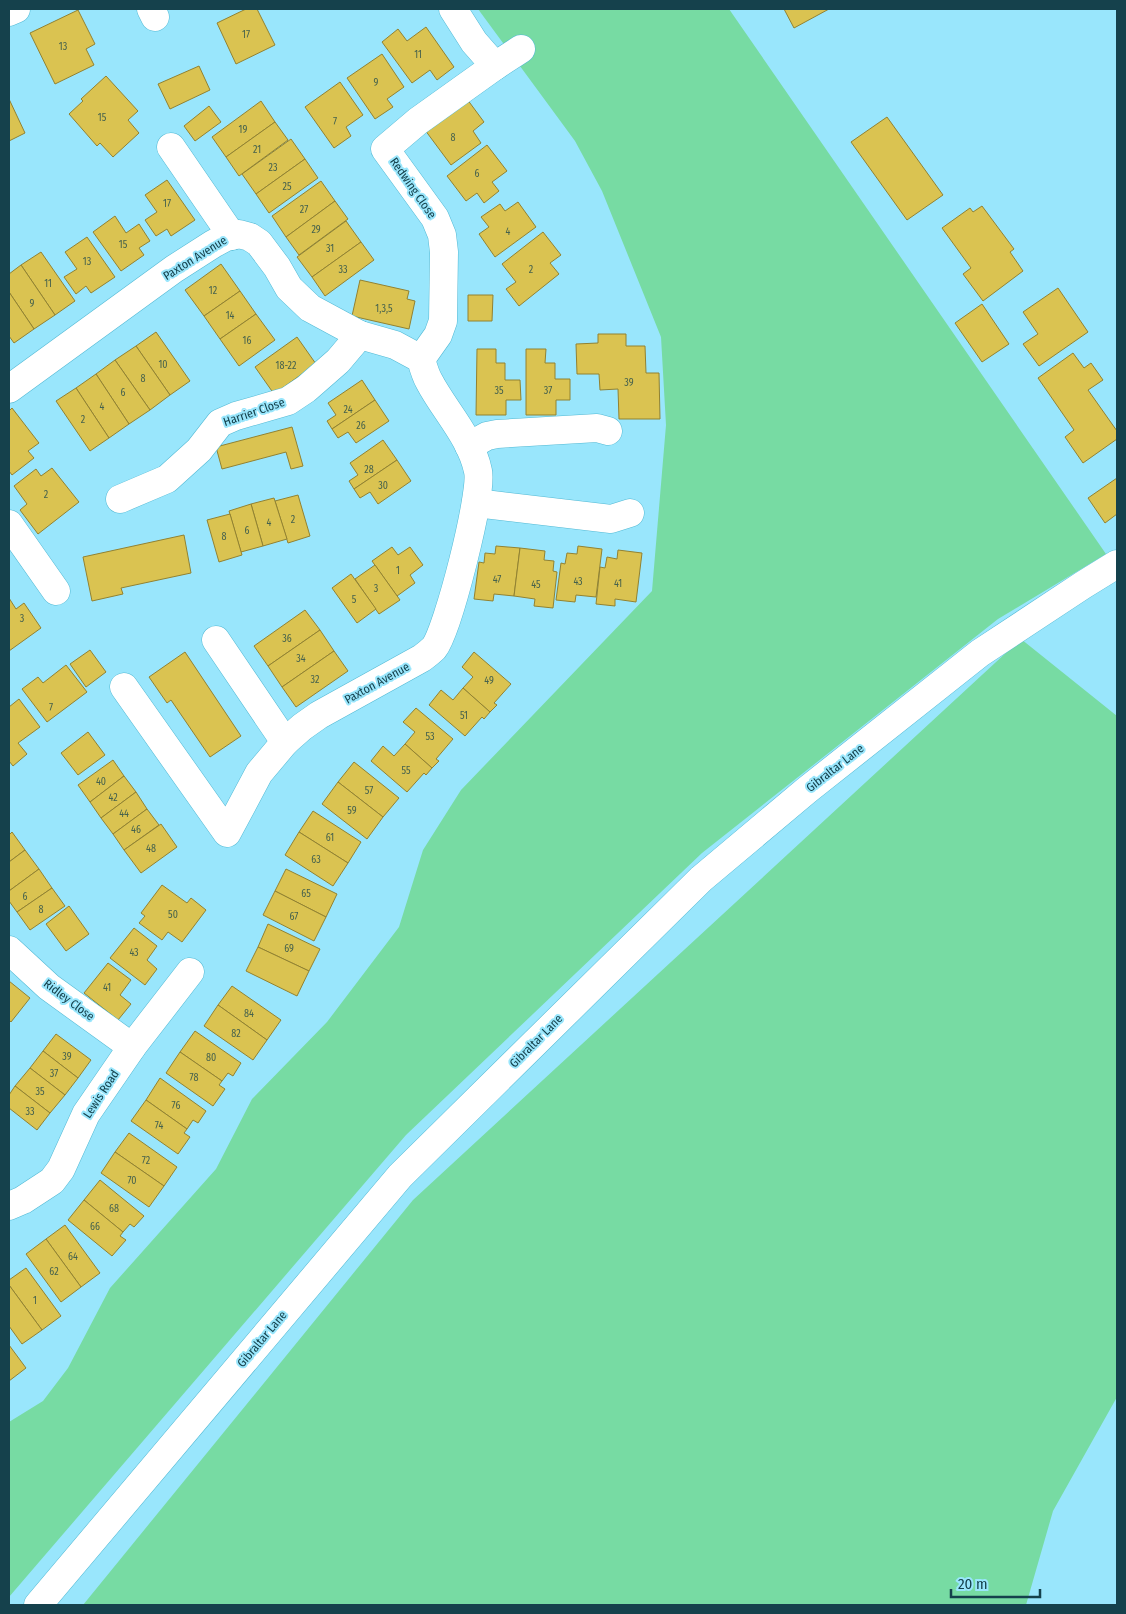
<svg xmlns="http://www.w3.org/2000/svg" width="1126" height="1614" font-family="'Fira Sans Condensed',sans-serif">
<rect width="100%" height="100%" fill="#99e6fc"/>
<!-- green -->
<g fill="#77dba3">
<path d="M 478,9 L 729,9 L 1106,554 L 998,619 L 702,853 L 406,1135 L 9,1597 L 9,1422 L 43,1401 L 68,1368 L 110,1288 L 216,1169 L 252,1099 L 327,1022 L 399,927 L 423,850 L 461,790 L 652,591 L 666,425 L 661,337 L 602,191 L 575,141 Z"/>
<path d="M 1021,639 L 1117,716 L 1117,1397 L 1053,1511 L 1026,1605 L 83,1605 L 413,1200 Z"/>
</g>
<!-- building -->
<g fill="#dac351" stroke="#928231">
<path d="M 246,9 L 257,9 L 275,45 L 236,64 L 217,23 Z"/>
<path d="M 784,9 L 829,9 L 794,28 Z"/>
<path d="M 78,10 L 95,44 L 86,49 L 94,65 L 55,84 L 30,33 Z"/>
<path d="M 426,27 L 454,67 L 437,80 L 430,70 L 412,83 L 382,42 L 398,29 L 407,41 Z"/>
<path d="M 382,54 L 404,87 L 387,99 L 393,107 L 375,119 L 347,78 Z"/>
<path d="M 199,66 L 210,90 L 170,109 L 158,84 Z"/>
<path d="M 106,76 L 138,111 L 128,120 L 139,133 L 113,157 L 100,143 L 97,146 L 69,114 L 83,101 L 81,99 Z"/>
<path d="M 340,82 L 363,115 L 346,127 L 351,136 L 334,148 L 305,107 Z"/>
<path d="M 9,99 L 25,133 L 9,141 Z"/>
<path d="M 467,99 L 484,122 L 473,131 L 481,143 L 451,165 L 425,130 Z"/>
<path d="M 261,101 L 275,122 L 226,157 L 212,137 Z"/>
<path d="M 209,106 L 221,122 L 195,141 L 184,126 Z"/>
<path d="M 887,117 L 943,195 L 907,220 L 851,142 Z"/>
<path d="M 275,122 L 288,140 L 239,176 L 226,157 Z"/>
<path d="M 291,139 L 305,159 L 256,194 L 242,174 Z"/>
<path d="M 487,145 L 507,171 L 492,182 L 499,191 L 484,203 L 477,193 L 466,201 L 447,176 Z"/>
<path d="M 305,159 L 318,178 L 269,213 L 256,194 Z"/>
<path d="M 167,180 L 195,220 L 171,236 L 167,229 L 156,236 L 145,220 L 157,212 L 145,195 Z"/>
<path d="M 321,181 L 335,201 L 286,237 L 272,216 Z"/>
<path d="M 335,201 L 348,219 L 299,255 L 286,237 Z"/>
<path d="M 518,202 L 536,227 L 495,257 L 479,234 L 489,227 L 481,217 L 500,204 L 505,211 Z"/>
<path d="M 982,206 L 1014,249 L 1010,252 L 1023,271 L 983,301 L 963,274 L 971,268 L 942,228 L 970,208 L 973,212 Z"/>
<path d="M 115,216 L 126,233 L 139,224 L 150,241 L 139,248 L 144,255 L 121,271 L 93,232 Z"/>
<path d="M 346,221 L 361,242 L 312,277 L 297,257 Z"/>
<path d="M 543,232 L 561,255 L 550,263 L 559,274 L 519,306 L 506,289 L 516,282 L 502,264 Z"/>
<path d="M 87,237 L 115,277 L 91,293 L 86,286 L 76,294 L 64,277 L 77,269 L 65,252 Z"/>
<path d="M 361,242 L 374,260 L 325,296 L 312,277 Z"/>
<path d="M 41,252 L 75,301 L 55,315 L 21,265 Z"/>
<path d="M 221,264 L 240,291 L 204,316 L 185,290 Z"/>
<path d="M 21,265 L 55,315 L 34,329 L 9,292 L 9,274 Z"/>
<path d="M 360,280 L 409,291 L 407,299 L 415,301 L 409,329 L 352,316 Z"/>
<path d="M 1058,288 L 1088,332 L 1039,366 L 1023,344 L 1038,334 L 1023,312 Z"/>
<path d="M 240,291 L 256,314 L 220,339 L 204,316 Z"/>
<path d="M 9,292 L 34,329 L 14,343 L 9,336 Z"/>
<path d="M 468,295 L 493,295 L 492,321 L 468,321 Z"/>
<path d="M 982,304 L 1009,344 L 982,362 L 955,323 Z"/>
<path d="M 256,314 L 275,340 L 239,366 L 220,339 Z"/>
<path d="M 156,332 L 190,381 L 170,395 L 136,346 Z"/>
<path d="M 598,334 L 626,334 L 626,346 L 645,346 L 646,373 L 659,373 L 660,419 L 619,419 L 618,389 L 600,390 L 599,374 L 577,374 L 576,344 L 598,343 Z"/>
<path d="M 297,337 L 316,364 L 274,394 L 255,367 Z"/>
<path d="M 136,346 L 170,395 L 150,410 L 115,360 Z"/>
<path d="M 477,349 L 496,349 L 496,363 L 505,363 L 505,380 L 520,380 L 521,400 L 506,400 L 506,415 L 476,415 Z"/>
<path d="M 526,349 L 546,349 L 545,363 L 555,363 L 555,379 L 570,379 L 570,400 L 556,400 L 556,415 L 526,415 Z"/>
<path d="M 1073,353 L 1084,368 L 1091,363 L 1103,380 L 1088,390 L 1117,431 L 1117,439 L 1083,463 L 1065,437 L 1074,430 L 1038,378 Z"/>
<path d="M 115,360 L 150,410 L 129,424 L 96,374 Z"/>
<path d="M 96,374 L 129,424 L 109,438 L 76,388 Z"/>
<path d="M 362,380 L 375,400 L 332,429 L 327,421 L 336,415 L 328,403 Z"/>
<path d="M 76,388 L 109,438 L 90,451 L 56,401 Z"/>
<path d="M 375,400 L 389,421 L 356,443 L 348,432 L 338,438 L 332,429 Z"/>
<path d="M 12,408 L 39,443 L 28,451 L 34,458 L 12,475 L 9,471 L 9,411 Z"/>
<path d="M 292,427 L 303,466 L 291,469 L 286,452 L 222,469 L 216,447 Z"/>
<path d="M 383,440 L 397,460 L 354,489 L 349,481 L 358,475 L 350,463 Z"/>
<path d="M 397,460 L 411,481 L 378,504 L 370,492 L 360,498 L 354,489 Z"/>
<path d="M 52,468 L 79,502 L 38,534 L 20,510 L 27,504 L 14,486 L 36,469 L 41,476 Z"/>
<path d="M 1117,478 L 1117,514 L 1105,523 L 1088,498 Z"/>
<path d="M 298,495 L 310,536 L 288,543 L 275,501 Z"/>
<path d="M 274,498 L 287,539 L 263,546 L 251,504 Z"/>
<path d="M 251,504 L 263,546 L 241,552 L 229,511 Z"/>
<path d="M 230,514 L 242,555 L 219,562 L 207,520 Z"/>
<path d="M 184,535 L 191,573 L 121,588 L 123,594 L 92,601 L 83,557 Z"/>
<path d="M 496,546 L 520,548 L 514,596 L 494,594 L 493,601 L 474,599 L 479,562 L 484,563 L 485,553 L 495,554 Z"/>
<path d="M 578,546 L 602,549 L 596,597 L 576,595 L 575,602 L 556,600 L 561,563 L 565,564 L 567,553 L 577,554 Z"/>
<path d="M 392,547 L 398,555 L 410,547 L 423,565 L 410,575 L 415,583 L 397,596 L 372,561 Z"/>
<path d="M 520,548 L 545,551 L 544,560 L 554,561 L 553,571 L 557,572 L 553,608 L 534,606 L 535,599 L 514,596 Z"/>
<path d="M 618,550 L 642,553 L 636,602 L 615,599 L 615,606 L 596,604 L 600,567 L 605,568 L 607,557 L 617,559 Z"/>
<path d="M 375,565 L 400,600 L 379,614 L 355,579 Z"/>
<path d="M 351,574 L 376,609 L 357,623 L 332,588 Z"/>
<path d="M 9,598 L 16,609 L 24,603 L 41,628 L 9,651 Z"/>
<path d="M 305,610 L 320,630 L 268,666 L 254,646 Z"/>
<path d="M 320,630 L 334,651 L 282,687 L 268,666 Z"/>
<path d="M 90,650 L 106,672 L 86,687 L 70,664 Z"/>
<path d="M 334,651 L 348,671 L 296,707 L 282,687 Z"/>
<path d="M 185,652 L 241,736 L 210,757 L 171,700 L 167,703 L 149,677 Z"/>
<path d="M 474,652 L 511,684 L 494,703 L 497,705 L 490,712 L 463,688 L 473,677 L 462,667 Z"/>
<path d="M 66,665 L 87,692 L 47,722 L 22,689 L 38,677 L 43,683 Z"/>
<path d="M 463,688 L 490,712 L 484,719 L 482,717 L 465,736 L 429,705 L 441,690 L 453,700 Z"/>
<path d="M 19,699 L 40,727 L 18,743 L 27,754 L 13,766 L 9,761 L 9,707 Z"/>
<path d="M 416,708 L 453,739 L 436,759 L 439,761 L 432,768 L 405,744 L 415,732 L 403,722 Z"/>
<path d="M 88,732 L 105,755 L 78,775 L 61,753 Z"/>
<path d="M 405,744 L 432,768 L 426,775 L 424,773 L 407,792 L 371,761 L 383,746 L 394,756 Z"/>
<path d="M 113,760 L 124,776 L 90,802 L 78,785 Z"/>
<path d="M 354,762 L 399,798 L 383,817 L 338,782 Z"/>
<path d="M 124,776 L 136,792 L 101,818 L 90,802 Z"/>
<path d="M 338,782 L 383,817 L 367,839 L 322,804 Z"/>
<path d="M 136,792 L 147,809 L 113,834 L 101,818 Z"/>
<path d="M 147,809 L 159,825 L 124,850 L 113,834 Z"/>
<path d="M 313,811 L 361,842 L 348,863 L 299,832 Z"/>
<path d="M 161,824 L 177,847 L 141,873 L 124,850 Z"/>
<path d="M 12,832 L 25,850 L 9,862 L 9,835 Z"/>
<path d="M 299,832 L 348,863 L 333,886 L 285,855 Z"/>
<path d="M 25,850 L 39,869 L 9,891 L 9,862 Z"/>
<path d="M 39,869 L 52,888 L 17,912 L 9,901 L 9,891 Z"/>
<path d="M 286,869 L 337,894 L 326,917 L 275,891 Z"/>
<path d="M 162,885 L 187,903 L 191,898 L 206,910 L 182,942 L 168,932 L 162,940 L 139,923 L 145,916 L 141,913 Z"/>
<path d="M 52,888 L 65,906 L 30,930 L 17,912 Z"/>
<path d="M 275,891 L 326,917 L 314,941 L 263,915 Z"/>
<path d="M 69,906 L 89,934 L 66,951 L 46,924 Z"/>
<path d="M 268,924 L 320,949 L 309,971 L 258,947 Z"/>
<path d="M 134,928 L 157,946 L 147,960 L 157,969 L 145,985 L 110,958 Z"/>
<path d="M 258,947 L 309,971 L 297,996 L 246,971 Z"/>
<path d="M 108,963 L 131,980 L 120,995 L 131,1004 L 118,1020 L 84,993 Z"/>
<path d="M 9,981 L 30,998 L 11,1022 L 9,1020 Z"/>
<path d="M 232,986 L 281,1020 L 267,1040 L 218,1005 Z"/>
<path d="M 218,1005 L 267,1040 L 253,1060 L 204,1026 Z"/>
<path d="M 195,1031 L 241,1063 L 233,1076 L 228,1073 L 222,1081 L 180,1052 Z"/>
<path d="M 56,1034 L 91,1060 L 78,1078 L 43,1051 Z"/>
<path d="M 43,1051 L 78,1078 L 65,1095 L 30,1068 Z"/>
<path d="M 180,1052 L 222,1081 L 219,1085 L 225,1089 L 213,1106 L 166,1073 Z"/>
<path d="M 30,1068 L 65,1095 L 50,1113 L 15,1086 Z"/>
<path d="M 160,1078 L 206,1111 L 198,1123 L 193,1120 L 187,1129 L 146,1100 Z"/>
<path d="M 15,1086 L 50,1113 L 37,1130 L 9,1108 L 9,1095 Z"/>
<path d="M 146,1100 L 187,1129 L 184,1133 L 190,1137 L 178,1154 L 131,1121 Z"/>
<path d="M 129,1133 L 177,1167 L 164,1186 L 115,1152 Z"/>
<path d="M 115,1152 L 164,1186 L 149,1207 L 101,1173 Z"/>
<path d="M 100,1180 L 144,1216 L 134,1227 L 130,1224 L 123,1232 L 84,1200 Z"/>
<path d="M 84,1200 L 123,1232 L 120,1236 L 126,1240 L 112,1256 L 68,1220 Z"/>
<path d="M 65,1225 L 100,1273 L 81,1287 L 46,1239 Z"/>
<path d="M 46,1239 L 81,1287 L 61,1302 L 26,1254 Z"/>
<path d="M 26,1268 L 61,1316 L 42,1330 L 9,1285 L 9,1280 Z"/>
<path d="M 9,1285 L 42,1330 L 22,1344 L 9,1326 Z"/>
<path d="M 9,1345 L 26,1368 L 9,1381 Z"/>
</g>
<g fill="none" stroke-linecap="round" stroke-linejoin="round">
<!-- minor casing -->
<g stroke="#52b9d4" stroke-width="29">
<g id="minor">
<path d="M 151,9 L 155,17"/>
<path d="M 9,12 L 16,9"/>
<path d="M 495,66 L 521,49"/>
<path d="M 171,147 L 232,236"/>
<path d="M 421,359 L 438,335 L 443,321 L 444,252 L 442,235 L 435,218 L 385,149 L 418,121 L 495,66 L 474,42 L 453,9"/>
<path d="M 9,389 L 174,269 L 213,244 L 226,237 L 239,234 L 250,237 L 259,243 L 277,267 L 289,288 L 310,308 L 360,335 L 395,345 L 421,359 C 423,366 425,374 429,381 C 444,410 471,437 478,471 C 483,493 448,630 434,648 C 431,651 426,655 422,658 L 319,715 L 302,727 L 285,742 L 259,773 L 227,833 L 124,687"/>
<path d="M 469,446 L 487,436 L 497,434 L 597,428 L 608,431"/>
<path d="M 120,499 L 167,479 L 199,450 L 220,423 L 236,416 L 288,401 L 306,389 L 338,361 L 360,335"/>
<path d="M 476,503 L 611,519 L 630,513"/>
<path d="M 9,524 L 56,591"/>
<path d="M 216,640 L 285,742"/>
<path d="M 9,950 L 49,987 L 132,1047"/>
<path d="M 9,1206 L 23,1200 L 52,1181 L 61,1169 L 86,1114 L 132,1047 L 190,972"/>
<path d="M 38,1605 L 400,1176 L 701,879 L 807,790 L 980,653 L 1083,585 L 1117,564"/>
</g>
</g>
<!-- minor -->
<use href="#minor" stroke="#fff" stroke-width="28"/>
</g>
<g text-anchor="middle" stroke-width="4" stroke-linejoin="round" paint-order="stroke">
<!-- number labels -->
<g font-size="10" fill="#46624d">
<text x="246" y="38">17</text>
<text x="63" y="50">13</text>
<text x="418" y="58">11</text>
<text x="376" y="86">9</text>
<text x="102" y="121">15</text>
<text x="335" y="125">7</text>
<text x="243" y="133">19</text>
<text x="453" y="141">8</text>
<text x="257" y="153">21</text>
<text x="273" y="171">23</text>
<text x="477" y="177">6</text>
<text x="287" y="190">25</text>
<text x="167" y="207">17</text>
<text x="304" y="213">27</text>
<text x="316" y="233">29</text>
<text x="508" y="235">4</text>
<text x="123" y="248">15</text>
<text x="330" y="252">31</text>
<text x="87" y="265">13</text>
<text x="343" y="273">33</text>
<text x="531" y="273">2</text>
<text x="48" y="287">11</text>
<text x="213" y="294">12</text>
<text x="32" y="307">9</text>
<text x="384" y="312">1,3,5</text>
<text x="230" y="319">14</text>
<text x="247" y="344">16</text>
<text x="163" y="368">10</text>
<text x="286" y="369">18-22</text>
<text x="143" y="382">8</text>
<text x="629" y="386">39</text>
<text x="499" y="394">35</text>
<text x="548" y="394">37</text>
<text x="123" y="396">6</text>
<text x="102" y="410">4</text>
<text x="348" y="413">24</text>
<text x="83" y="423">2</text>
<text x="361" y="429">26</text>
<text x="369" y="473">28</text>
<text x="383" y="489">30</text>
<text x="46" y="498">2</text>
<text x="293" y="523">2</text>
<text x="269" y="526">4</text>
<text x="247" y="534">6</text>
<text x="224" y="540">8</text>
<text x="398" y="574">1</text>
<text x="497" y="583">47</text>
<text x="578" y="585">43</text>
<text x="618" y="587">41</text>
<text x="536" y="588">45</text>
<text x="376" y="592">3</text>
<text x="354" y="603">5</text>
<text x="22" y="622">3</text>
<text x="287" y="642">36</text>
<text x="301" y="662">34</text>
<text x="315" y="683">32</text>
<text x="489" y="684">49</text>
<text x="51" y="711">7</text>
<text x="464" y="719">51</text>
<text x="430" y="740">53</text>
<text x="406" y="774">55</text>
<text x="101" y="785">40</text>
<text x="369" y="794">57</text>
<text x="113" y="801">42</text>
<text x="352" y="814">59</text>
<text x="124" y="817">44</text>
<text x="136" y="833">46</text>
<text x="330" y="841">61</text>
<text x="151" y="852">48</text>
<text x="316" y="863">63</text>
<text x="306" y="897">65</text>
<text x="25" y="900">6</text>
<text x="41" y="913">8</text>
<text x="173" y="918">50</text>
<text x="294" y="920">67</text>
<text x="289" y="952">69</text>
<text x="134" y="956">43</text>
<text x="107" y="991">41</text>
<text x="249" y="1017">84</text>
<text x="236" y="1037">82</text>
<text x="67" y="1060">39</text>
<text x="211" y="1061">80</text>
<text x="54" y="1077">37</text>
<text x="194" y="1081">78</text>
<text x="40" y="1095">35</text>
<text x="176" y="1109">76</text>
<text x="30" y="1115">33</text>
<text x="159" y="1129">74</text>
<text x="146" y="1164">72</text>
<text x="132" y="1184">70</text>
<text x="114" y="1212">68</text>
<text x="95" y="1230">66</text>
<text x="73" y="1260">64</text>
<text x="54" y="1275">62</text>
<text x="35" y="1304">1</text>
</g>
<!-- street labels -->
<g font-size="12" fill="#15414c" stroke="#99e6fc">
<text transform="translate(413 188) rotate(55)" y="4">Redwing Close</text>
<text transform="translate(195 258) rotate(-32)" y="4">Paxton Avenue</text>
<text transform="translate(254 412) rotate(-19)" y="4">Harrier Close</text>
<text transform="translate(377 683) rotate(-29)" y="4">Paxton Avenue</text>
<text transform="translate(835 768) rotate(-38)" y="4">Gibraltar Lane</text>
<text transform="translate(69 1000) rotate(37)" y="4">Ridley Close</text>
<text transform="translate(536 1041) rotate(-45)" y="4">Gibraltar Lane</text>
<text transform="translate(101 1094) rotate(-57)" y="4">Lewis Road</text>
<text transform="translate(262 1339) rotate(-50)" y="4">Gibraltar Lane</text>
</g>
</g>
<!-- border -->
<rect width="1126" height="1614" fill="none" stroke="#15414c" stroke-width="20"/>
<!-- scale -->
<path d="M951 1589v8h89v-8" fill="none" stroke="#15414c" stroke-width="2.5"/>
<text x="958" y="1589" font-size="15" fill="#15414c" stroke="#99e6fc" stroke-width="4" paint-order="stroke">20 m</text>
</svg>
